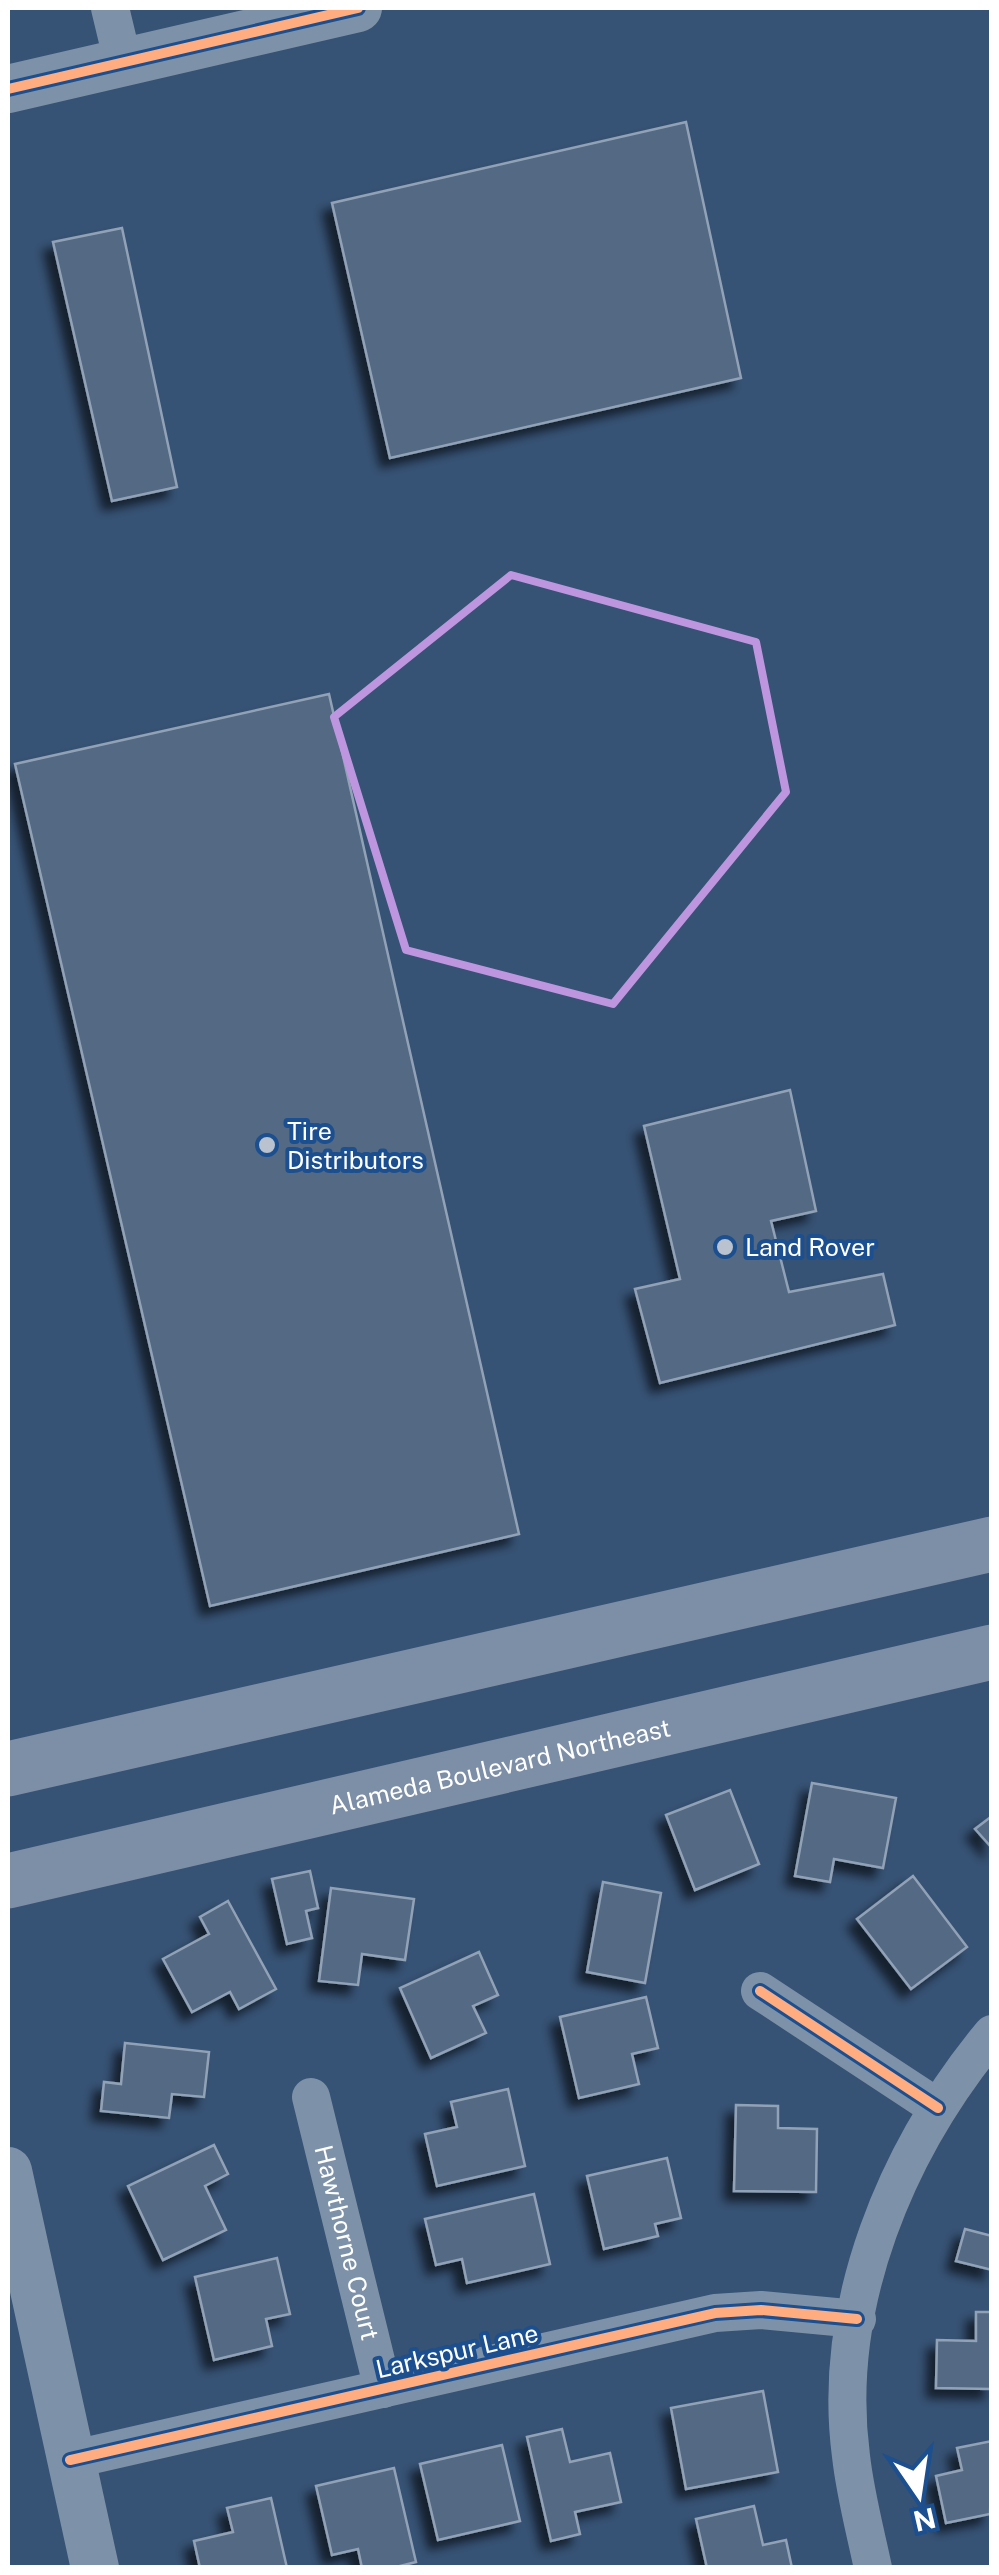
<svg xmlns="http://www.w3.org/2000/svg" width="999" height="2575" font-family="'Public Sans',sans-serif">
<defs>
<filter id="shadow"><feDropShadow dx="-9" dy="9" stdDeviation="5" flood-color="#0009"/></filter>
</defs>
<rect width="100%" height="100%" fill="#365274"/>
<!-- building -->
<g fill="#526984" stroke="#92a2b6" stroke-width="2.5" filter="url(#shadow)">
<path d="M 686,122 L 741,378 L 390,458 L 332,203 Z"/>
<path d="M 122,228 L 177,487 L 112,501 L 53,242 Z"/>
<path d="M 329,694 L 519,1534 L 210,1606 L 15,764 Z"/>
<path d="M 790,1090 L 816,1211 L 771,1221 L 789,1292 L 883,1274 L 895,1325 L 660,1383 L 635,1289 L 680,1279 L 644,1126 Z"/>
<path d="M 812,1783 L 896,1798 L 883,1868 L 834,1859 L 830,1882 L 795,1876 Z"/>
<path d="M 730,1790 L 759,1864 L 695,1890 L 666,1815 Z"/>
<path d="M 992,1816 L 992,1848 L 975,1829 Z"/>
<path d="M 310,1871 L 318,1908 L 306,1911 L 312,1938 L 287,1944 L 272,1879 Z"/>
<path d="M 913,1876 L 967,1947 L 911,1989 L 857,1919 Z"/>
<path d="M 603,1882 L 661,1893 L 645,1983 L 587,1972 Z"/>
<path d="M 331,1888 L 414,1899 L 405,1960 L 362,1954 L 358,1985 L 319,1981 Z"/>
<path d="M 228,1901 L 276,1989 L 239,2009 L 230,1992 L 192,2012 L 163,1959 L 209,1934 L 200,1917 Z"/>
<path d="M 479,1952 L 498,1995 L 473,2006 L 486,2033 L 431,2058 L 400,1988 Z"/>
<path d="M 646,1997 L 658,2048 L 632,2054 L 639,2084 L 579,2098 L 560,2017 Z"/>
<path d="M 125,2043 L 209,2052 L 204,2097 L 172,2094 L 169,2118 L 101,2111 L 104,2082 L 121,2084 Z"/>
<path d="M 508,2089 L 525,2166 L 437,2186 L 425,2134 L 457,2127 L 451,2102 Z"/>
<path d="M 736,2105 L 778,2106 L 778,2128 L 817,2129 L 816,2192 L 734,2191 Z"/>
<path d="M 214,2145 L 228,2174 L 205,2186 L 226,2230 L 163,2260 L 128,2186 Z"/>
<path d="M 667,2158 L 681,2218 L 655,2224 L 658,2236 L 604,2249 L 587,2176 Z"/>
<path d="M 534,2194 L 550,2264 L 467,2283 L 462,2259 L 436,2265 L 425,2219 Z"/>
<path d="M 965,2229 L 992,2236 L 992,2270 L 956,2261 Z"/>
<path d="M 277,2258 L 290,2314 L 266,2319 L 272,2346 L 214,2360 L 195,2277 Z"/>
<path d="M 976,2312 L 992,2312 L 992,2389 L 936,2388 L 937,2340 L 976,2341 Z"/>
<path d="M 763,2391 L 778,2472 L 686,2489 L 671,2408 Z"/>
<path d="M 562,2429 L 570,2462 L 610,2453 L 621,2502 L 575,2512 L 580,2534 L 551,2541 L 527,2437 Z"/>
<path d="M 992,2441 L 990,2514 L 946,2523 L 936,2476 L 962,2470 L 957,2448 Z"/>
<path d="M 502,2445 L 520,2521 L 438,2540 L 420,2464 Z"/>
<path d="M 394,2468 L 416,2562 L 392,2568 L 362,2568 L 358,2549 L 332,2555 L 316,2486 Z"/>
<path d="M 271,2498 L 287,2568 L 200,2568 L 194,2541 L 233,2532 L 227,2508 Z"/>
<path d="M 754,2506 L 763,2545 L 786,2540 L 792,2568 L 707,2568 L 696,2519 Z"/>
</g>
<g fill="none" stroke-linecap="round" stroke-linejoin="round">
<!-- minor -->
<g stroke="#7d92a8" stroke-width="38">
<path d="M 110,8 L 123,62"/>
<path d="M 760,1991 L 938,2108"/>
<path id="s1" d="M 311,2097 L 383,2389"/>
<path d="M 70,2460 L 715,2313 L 761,2310 L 857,2319"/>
<path d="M 873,2568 C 865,2530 855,2493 851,2456 C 831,2304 897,2149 992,2034"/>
</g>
<!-- tertiary -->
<g stroke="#7d92a8" stroke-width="48">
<path d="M 8,89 L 358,8"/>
<path d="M 8,2171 L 95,2568"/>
</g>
<!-- primary -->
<g stroke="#7d8ea7" stroke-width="55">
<path d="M 8,1769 L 992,1544"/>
<path id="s2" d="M 8,1881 L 992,1652"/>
</g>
<!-- cycleway casing -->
<g stroke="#1b4f8f" stroke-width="16">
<g id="cycleway">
<path d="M 8,89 L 358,8"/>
<path d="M 760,1991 L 938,2108"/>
<path d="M 70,2460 L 715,2313 L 761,2310 L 857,2319"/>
</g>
</g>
<!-- cycleway -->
<use href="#cycleway" stroke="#ffac80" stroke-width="10"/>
</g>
<!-- marked area -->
<path fill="none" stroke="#bd96df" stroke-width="8" stroke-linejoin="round" d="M 511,575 L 756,642 L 786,792 L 613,1004 L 406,950 L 334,717 Z"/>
<!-- markers -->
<g fill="#b9c2ce" stroke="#1b4f8f" stroke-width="4">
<circle cx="267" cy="1145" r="10"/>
<circle cx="725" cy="1247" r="10"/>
</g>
<g text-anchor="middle" stroke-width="8" stroke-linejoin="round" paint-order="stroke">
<!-- poi labels -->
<g font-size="25" fill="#fff" stroke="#1b4f8f" text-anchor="start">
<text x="287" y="1140">Tire<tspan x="287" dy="29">Distributors</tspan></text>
<text x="745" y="1256">Land Rover</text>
</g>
<!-- street labels -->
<g font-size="25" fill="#fff" stroke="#1b4f8f">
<text dy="9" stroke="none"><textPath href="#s2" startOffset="505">Alameda Boulevard Northeast</textPath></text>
<text dy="9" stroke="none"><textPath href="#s1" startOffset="150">Hawthorne Court</textPath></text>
<text transform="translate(457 2351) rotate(-13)" y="9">Larkspur Lane</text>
</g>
</g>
<!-- border -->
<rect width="999" height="2575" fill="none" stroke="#ffffff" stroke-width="20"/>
<!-- north arrow -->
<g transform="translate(919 2495) rotate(167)" stroke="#1b4f8f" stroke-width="8" paint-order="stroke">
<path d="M0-8L18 38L0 25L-18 38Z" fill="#ffffff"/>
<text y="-15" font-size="28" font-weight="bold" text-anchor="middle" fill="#ffffff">N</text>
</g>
</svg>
